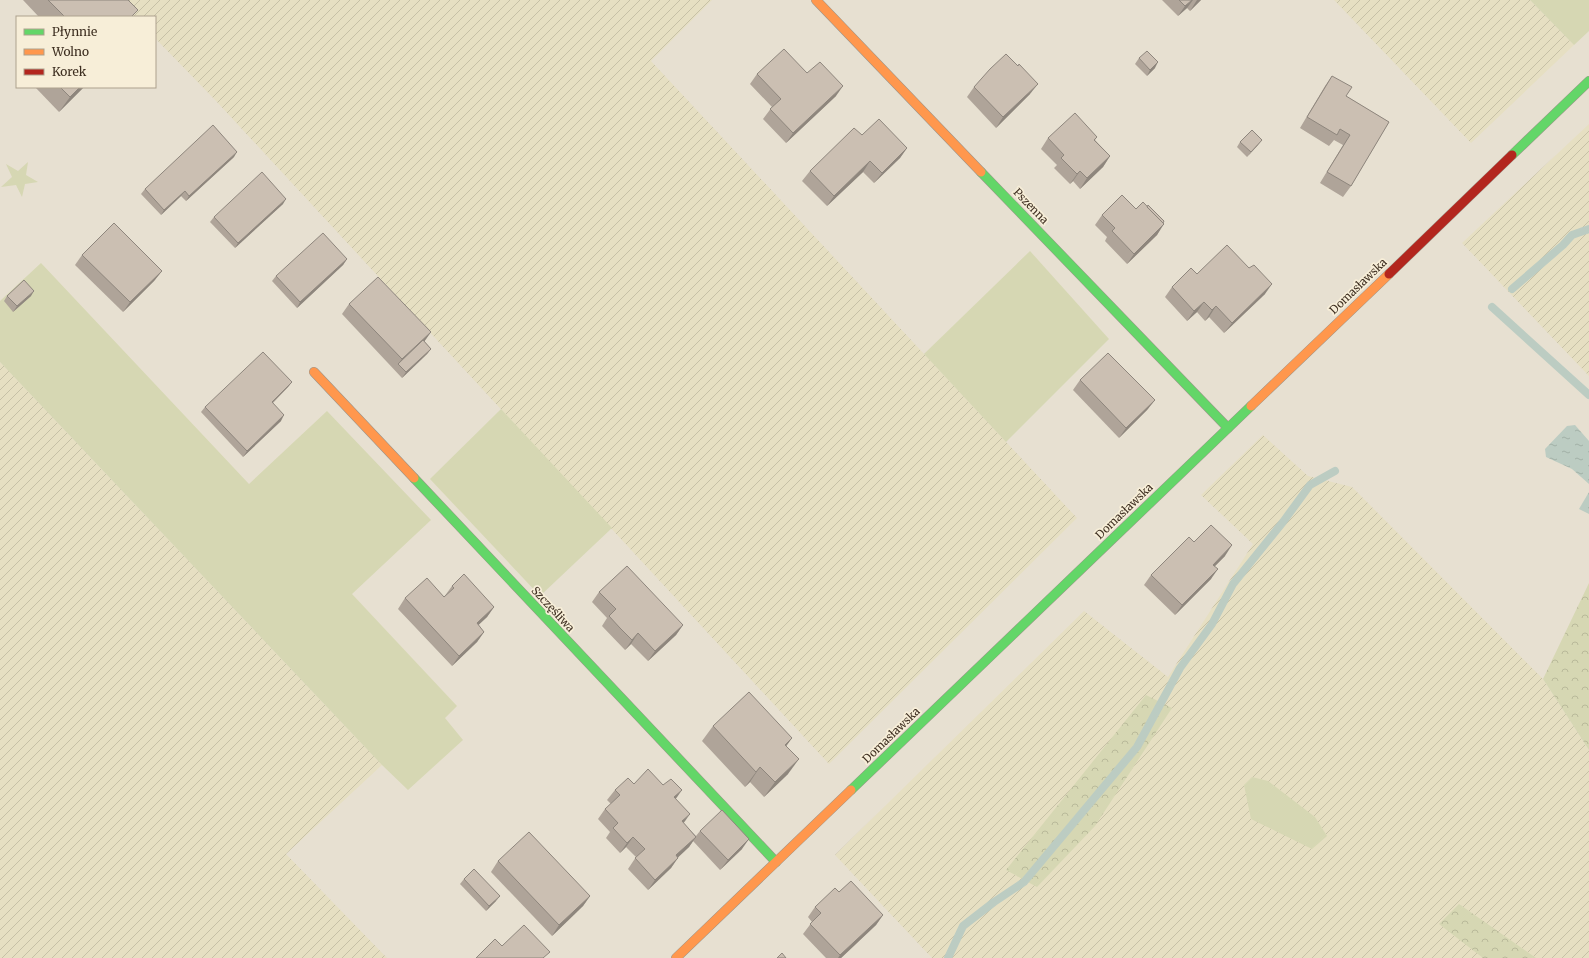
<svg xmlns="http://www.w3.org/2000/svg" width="1589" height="958" font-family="Merriweather,serif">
<defs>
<pattern id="farmland-furrows" width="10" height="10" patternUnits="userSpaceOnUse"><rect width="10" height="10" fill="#e6dfc2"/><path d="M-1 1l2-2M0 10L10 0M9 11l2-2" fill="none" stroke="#c6c0a6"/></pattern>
<pattern id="forest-crowns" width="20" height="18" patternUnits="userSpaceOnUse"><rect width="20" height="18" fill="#d6d7b3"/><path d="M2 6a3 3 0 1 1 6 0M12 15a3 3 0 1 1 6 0" fill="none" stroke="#b9b99a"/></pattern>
<pattern id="water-ripples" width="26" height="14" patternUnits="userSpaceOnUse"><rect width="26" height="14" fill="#bcccc2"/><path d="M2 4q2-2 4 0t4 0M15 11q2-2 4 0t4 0" fill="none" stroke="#a2b0a6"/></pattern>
</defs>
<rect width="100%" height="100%" fill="#e7e0d1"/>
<!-- farmland -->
<g fill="url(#farmland-furrows)">
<path d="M 118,0 L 712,0 L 651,61 L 1077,518 L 829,764 L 217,102 L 155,38 L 155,17 L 134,17 Z"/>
<path d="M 1334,0 L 1530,0 L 1574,45 L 1471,143 Z"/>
<path d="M 1589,124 L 1589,376 L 1462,243 Z"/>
<path d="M 0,362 L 382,765 L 286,854 L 387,958 L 0,958 Z"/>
<path d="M 1263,435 L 1308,476 L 1352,487 L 1543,679 L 1589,750 L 1589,958 L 932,958 L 835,855 L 1084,611 L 1168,677 L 1253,544 L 1201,495 Z"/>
</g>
<!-- green -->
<g fill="#d6d7b3">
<path d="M 1530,0 L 1589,0 L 1589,31 L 1574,45 Z"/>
<path d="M 28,162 L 26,175 L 38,182 L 25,184 L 22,197 L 16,185 L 1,187 L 12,177 L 6,164 L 18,171 Z"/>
<path d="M 1030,251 L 1109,339 L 1006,442 L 924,354 Z"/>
<path d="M 41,263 L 249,484 L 327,411 L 431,520 L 352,594 L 457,706 L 445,718 L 463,740 L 408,790 L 382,765 L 0,362 L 0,301 Z"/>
<path d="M 501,409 L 612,528 L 540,596 L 430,479 Z"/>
<path d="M 1252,777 L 1268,781 L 1315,817 L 1327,836 L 1312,849 L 1251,819 L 1244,785 Z"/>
</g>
<!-- forest -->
<g fill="url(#forest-crowns)">
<path d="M 1589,583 L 1589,750 L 1543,679 Z"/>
<path d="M 1146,695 L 1172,708 L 1095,826 L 1037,887 L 1006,870 Z"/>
<path d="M 1459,904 L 1536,958 L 1483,958 L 1439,924 Z"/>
</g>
<!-- water -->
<g fill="url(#water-ripples)">
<path d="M 1575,425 L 1589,441 L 1589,484 L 1572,469 L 1546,457 L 1545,449 L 1567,426 Z"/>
<path d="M 1589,492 L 1589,514 L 1579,509 Z"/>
</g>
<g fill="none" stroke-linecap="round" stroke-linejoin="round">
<!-- stream -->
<g stroke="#bcccc2" stroke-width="8">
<path d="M 1512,289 L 1563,245 L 1572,235 L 1589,229"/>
<path d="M 1492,307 L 1589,395"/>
<path d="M 948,958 L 963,926 L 994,902 L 1024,882 L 1137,747 L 1180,668 L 1212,624 L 1233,584 L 1283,522 L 1310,485 L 1335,471"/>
</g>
<!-- fast casing -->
<g stroke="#9c958a" stroke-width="10">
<g id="fast">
<path d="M 1512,155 L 1589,81"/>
<path d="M 981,172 L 1228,428"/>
<path d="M 414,478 L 776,862"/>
<path d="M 851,790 L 1251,406"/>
</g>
</g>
<!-- slow casing -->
<g stroke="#9c958a" stroke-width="10">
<g id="slow">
<path d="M 816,0 L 981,172"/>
<path d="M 314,372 L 414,478"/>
<path d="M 1251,406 L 1389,274"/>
<path d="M 676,958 L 851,790"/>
</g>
</g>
<!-- jam casing -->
<g stroke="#9c958a" stroke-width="10">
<path id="jam" d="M 1389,274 L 1512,155"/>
</g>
<!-- fast -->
<use href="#fast" stroke="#63d668" stroke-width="9"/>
<!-- slow -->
<use href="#slow" stroke="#ff974d" stroke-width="9"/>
<!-- jam -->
<use href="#jam" stroke="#b3261e" stroke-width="9"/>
</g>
<!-- wall -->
<g fill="#afa499">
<path d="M 23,0 L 128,0 L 133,17 L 39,17 Z"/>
<path d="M 1162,0 L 1201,0 L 1190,11 L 1187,8 L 1178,16 Z"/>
<path d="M 1139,58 L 1155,68 L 1147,76 L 1135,64 Z"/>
<path d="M 807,73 L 836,96 L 786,143 L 763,119 L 772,107 L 750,84 L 757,74 Z"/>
<path d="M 1332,76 L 1346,96 L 1389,122 L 1351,186 L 1343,197 L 1320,183 L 1343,145 L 1334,140 L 1329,146 L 1300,128 L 1325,86 Z"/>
<path d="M 35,87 L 84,87 L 59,112 Z"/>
<path d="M 974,87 L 1030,94 L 996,128 L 967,97 Z"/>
<path d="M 862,135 L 907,148 L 900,158 L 874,183 L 863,172 L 827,206 L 802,181 L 810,171 Z"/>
<path d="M 1097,137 L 1095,140 L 1110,156 L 1103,167 L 1080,189 L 1073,181 L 1070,184 L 1054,168 L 1057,165 L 1041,149 L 1048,138 Z"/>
<path d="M 1240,142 L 1258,145 L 1247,157 L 1237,147 Z"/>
<path d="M 234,157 L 186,201 L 181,196 L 161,215 L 141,194 L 145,189 Z"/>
<path d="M 283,204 L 235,248 L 210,222 L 214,217 Z"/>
<path d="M 1136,209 L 1163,223 L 1157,235 L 1127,264 L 1105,241 L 1107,237 L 1095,225 L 1102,215 Z"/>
<path d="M 82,255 L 162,271 L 154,281 L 123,312 L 75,265 Z"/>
<path d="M 347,259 L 343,265 L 297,308 L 272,281 L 276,276 Z"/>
<path d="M 1197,274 L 1265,294 L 1224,333 L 1209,317 L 1205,321 L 1197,312 L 1187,321 L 1165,297 L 1172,287 Z"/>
<path d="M 7,296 L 31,296 L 13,312 L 4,301 Z"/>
<path d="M 349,304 L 431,332 L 424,341 L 431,349 L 427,354 L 402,378 L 342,314 Z"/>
<path d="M 1080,380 L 1155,400 L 1147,410 L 1119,438 L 1073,390 Z"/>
<path d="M 292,382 L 288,387 L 273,403 L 281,421 L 243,457 L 201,412 L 205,407 Z"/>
<path d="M 1194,542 L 1225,556 L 1215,566 L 1211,579 L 1175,615 L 1144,585 L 1151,575 Z"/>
<path d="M 452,586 L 494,607 L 487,617 L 478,625 L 484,632 L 477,642 L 452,666 L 398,609 L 405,598 L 444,597 Z"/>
<path d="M 599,592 L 683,625 L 676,635 L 648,661 L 631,644 L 625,650 L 602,626 L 607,618 L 592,602 Z"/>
<path d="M 713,726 L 792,738 L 786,746 L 788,774 L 764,797 L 750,782 L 745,787 L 702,741 Z"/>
<path d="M 634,784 L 676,799 L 683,823 L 696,836 L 700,831 L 742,849 L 720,870 L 693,841 L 689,847 L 678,857 L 671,868 L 648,890 L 628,869 L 636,857 L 626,847 L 620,853 L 606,838 L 610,832 L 598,819 L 605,809 L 611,804 L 607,800 L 615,790 Z"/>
<path d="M 498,861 L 590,896 L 583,906 L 552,936 L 491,872 Z"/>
<path d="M 464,879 L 496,901 L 486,911 L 460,884 Z"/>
<path d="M 839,892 L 883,915 L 876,925 L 841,958 L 826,958 L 803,934 L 812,922 L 808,917 L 815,907 Z"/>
</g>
<!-- shaded-wall -->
<g fill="#8e867d">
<path d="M 1192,0 L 1193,0 L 1187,8 L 1178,16 L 1185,6 Z"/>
<path d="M 1197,0 L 1201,0 L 1190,11 Z"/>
<path d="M 1158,62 L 1155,68 L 1147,76 L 1150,70 Z"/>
<path d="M 1038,84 L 1030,94 L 996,128 L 1003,117 Z"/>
<path d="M 843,86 L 836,96 L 786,143 L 793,133 Z"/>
<path d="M 80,87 L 84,87 L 59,112 L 70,97 Z"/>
<path d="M 1262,140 L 1258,145 L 1247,157 L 1251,152 Z"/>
<path d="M 907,148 L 900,158 L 874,183 L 882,173 Z"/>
<path d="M 237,152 L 234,157 L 186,201 L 189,196 Z"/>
<path d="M 1110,156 L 1103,167 L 1080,189 L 1087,178 Z"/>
<path d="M 870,161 L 863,172 L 827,206 L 834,196 Z"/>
<path d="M 1080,171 L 1073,181 L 1070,184 L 1077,174 Z"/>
<path d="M 185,191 L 181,196 L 161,215 L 164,210 Z"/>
<path d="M 286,199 L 283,204 L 235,248 L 238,243 Z"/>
<path d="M 1164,224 L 1157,235 L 1127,264 L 1134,254 Z"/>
<path d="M 347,259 L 343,265 L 297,308 L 300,302 Z"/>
<path d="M 162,271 L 154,281 L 123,312 L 130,302 Z"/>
<path d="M 1272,284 L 1265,294 L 1224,333 L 1232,323 Z"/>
<path d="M 34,291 L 31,296 L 13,312 L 17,306 Z"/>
<path d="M 1204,302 L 1197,312 L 1187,321 L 1194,311 Z"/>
<path d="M 1216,306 L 1209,317 L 1205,321 L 1212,310 Z"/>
<path d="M 431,332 L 424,342 L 398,364 L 402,359 Z"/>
<path d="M 431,349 L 427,354 L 402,378 L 406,372 Z"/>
<path d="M 292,382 L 288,387 L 268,407 L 272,402 Z"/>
<path d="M 1155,400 L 1147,410 L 1119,438 L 1126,428 Z"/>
<path d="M 284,415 L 281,421 L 243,457 L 247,451 Z"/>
<path d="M 1232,545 L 1225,556 L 1206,575 L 1213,565 Z"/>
<path d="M 1218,569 L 1211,579 L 1175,615 L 1182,605 Z"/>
<path d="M 494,607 L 487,617 L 469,634 L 477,623 Z"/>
<path d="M 683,625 L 676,635 L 648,661 L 655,651 Z"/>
<path d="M 484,632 L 477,642 L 452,666 L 459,656 Z"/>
<path d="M 638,633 L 631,644 L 625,650 L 632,640 Z"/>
<path d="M 792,738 L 782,752 L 785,745 Z"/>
<path d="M 799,759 L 788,774 L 764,797 L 775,782 Z"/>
<path d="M 760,767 L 750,782 L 745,787 L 756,772 Z"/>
<path d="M 682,790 L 675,800 L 674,797 Z"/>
<path d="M 690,814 L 683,824 L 682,821 Z"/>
<path d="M 633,837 L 626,847 L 620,853 L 627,843 Z"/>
<path d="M 696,837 L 689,847 L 669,866 L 676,855 Z"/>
<path d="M 749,839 L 742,849 L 720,870 L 728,860 Z"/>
<path d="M 678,858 L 671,868 L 648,890 L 655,880 Z"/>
<path d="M 500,896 L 496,901 L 486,911 L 489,906 Z"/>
<path d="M 590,896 L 583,906 L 552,936 L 559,925 Z"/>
<path d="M 883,915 L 876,925 L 841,958 L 838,958 L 840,955 Z"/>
</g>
<!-- building -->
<g fill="#cbbfb2" stroke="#8e867d">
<path d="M 48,0 L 128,0 L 138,10 L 131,17 L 65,17 Z"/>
<path d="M 1179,0 L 1192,0 L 1185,6 Z"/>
<path d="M 784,49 L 807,73 L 820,62 L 843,86 L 793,133 L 770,109 L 781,99 L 757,74 Z"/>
<path d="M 1147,51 L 1158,62 L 1150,70 L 1139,58 Z"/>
<path d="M 1006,54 L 1018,66 L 1019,64 L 1038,84 L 1003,117 L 974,87 L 990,69 Z"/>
<path d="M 1332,76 L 1352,87 L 1346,96 L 1389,122 L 1351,186 L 1327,172 L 1350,135 L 1340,129 L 1337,135 L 1307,117 Z"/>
<path d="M 60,87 L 80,87 L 70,97 Z"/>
<path d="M 1075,113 L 1097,137 L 1094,140 L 1110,156 L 1087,178 L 1080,171 L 1077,174 L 1061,158 L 1064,155 L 1048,138 Z"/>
<path d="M 879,119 L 907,148 L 882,173 L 870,161 L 834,196 L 810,171 L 854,128 L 862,135 Z"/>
<path d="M 213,125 L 237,152 L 189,196 L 185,191 L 164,210 L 145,189 Z"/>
<path d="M 1252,130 L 1262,140 L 1251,152 L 1240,142 Z"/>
<path d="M 262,172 L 286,199 L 238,243 L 214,217 Z"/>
<path d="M 1122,195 L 1136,209 L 1143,202 L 1164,224 L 1134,254 L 1112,231 L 1115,228 L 1102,215 Z"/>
<path d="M 1148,205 L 1164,221 L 1163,223 L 1147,207 Z"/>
<path d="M 114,223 L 162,271 L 130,302 L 82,255 Z"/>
<path d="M 323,233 L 347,259 L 300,302 L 276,276 Z"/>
<path d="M 1227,245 L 1249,268 L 1254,265 L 1272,284 L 1232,323 L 1216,306 L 1212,310 L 1204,302 L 1194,311 L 1172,287 L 1191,268 L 1197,274 Z"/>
<path d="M 378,277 L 431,332 L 402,359 L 349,304 Z"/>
<path d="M 24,280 L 34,291 L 17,306 L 7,296 Z"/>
<path d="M 423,340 L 431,349 L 406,372 L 398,364 Z"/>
<path d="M 263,352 L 292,382 L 272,402 L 284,415 L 247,451 L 205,407 Z"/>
<path d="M 1108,353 L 1155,400 L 1126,428 L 1080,380 Z"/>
<path d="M 1211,525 L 1232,545 L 1213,565 L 1218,569 L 1182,605 L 1151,575 L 1189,537 L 1194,542 Z"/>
<path d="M 627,566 L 683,625 L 655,651 L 638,633 L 632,640 L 620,628 L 609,616 L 616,609 L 599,592 Z"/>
<path d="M 464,574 L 494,607 L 477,623 L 484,632 L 459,656 L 405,598 L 427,578 L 444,597 L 454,588 L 452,586 Z"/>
<path d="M 749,692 L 792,738 L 785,745 L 799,759 L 775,782 L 760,767 L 756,772 L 713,726 Z"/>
<path d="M 648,769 L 663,785 L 671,779 L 682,790 L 674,797 L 690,814 L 682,821 L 696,837 L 676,855 L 678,858 L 655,880 L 635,858 L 645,849 L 633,837 L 627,843 L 613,828 L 618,823 L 605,809 L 620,795 L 615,790 L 628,778 L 634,784 Z"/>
<path d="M 722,810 L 749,839 L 728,860 L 700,831 Z"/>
<path d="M 529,832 L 590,896 L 559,925 L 498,861 Z"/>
<path d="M 474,869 L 500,896 L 489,906 L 464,879 Z"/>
<path d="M 851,881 L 883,915 L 840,955 L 810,924 L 821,913 L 815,907 L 835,888 L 839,892 Z"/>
<path d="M 524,925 L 550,952 L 543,958 L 476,958 L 495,939 L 502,946 Z"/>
<path d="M 782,953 L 786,958 L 777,958 Z"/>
</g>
<g text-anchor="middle" stroke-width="3.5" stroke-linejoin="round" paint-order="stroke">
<!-- street labels -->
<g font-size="11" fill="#3d2e20" stroke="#f7eed8">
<text transform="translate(1031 206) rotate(46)" y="4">Pszenna</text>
<text transform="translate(1358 286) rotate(-44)" y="4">Domasławska</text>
<text transform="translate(1124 511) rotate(-44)" y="4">Domasławska</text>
<text transform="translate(553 609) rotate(47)" y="4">Szczęśliwa</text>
<text transform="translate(891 735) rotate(-44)" y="4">Domasławska</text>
</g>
</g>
<!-- legend -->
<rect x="16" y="16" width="140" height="72" fill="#f7eed8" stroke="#ada18e"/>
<rect x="24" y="29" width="20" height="6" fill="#63d668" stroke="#ada18e"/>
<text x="52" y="36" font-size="12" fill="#3d2e20">Płynnie</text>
<rect x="24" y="49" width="20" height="6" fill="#ff974d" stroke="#ada18e"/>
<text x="52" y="56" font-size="12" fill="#3d2e20">Wolno</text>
<rect x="24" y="69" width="20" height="6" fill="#b3261e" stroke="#ada18e"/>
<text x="52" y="76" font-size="12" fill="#3d2e20">Korek</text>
</svg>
